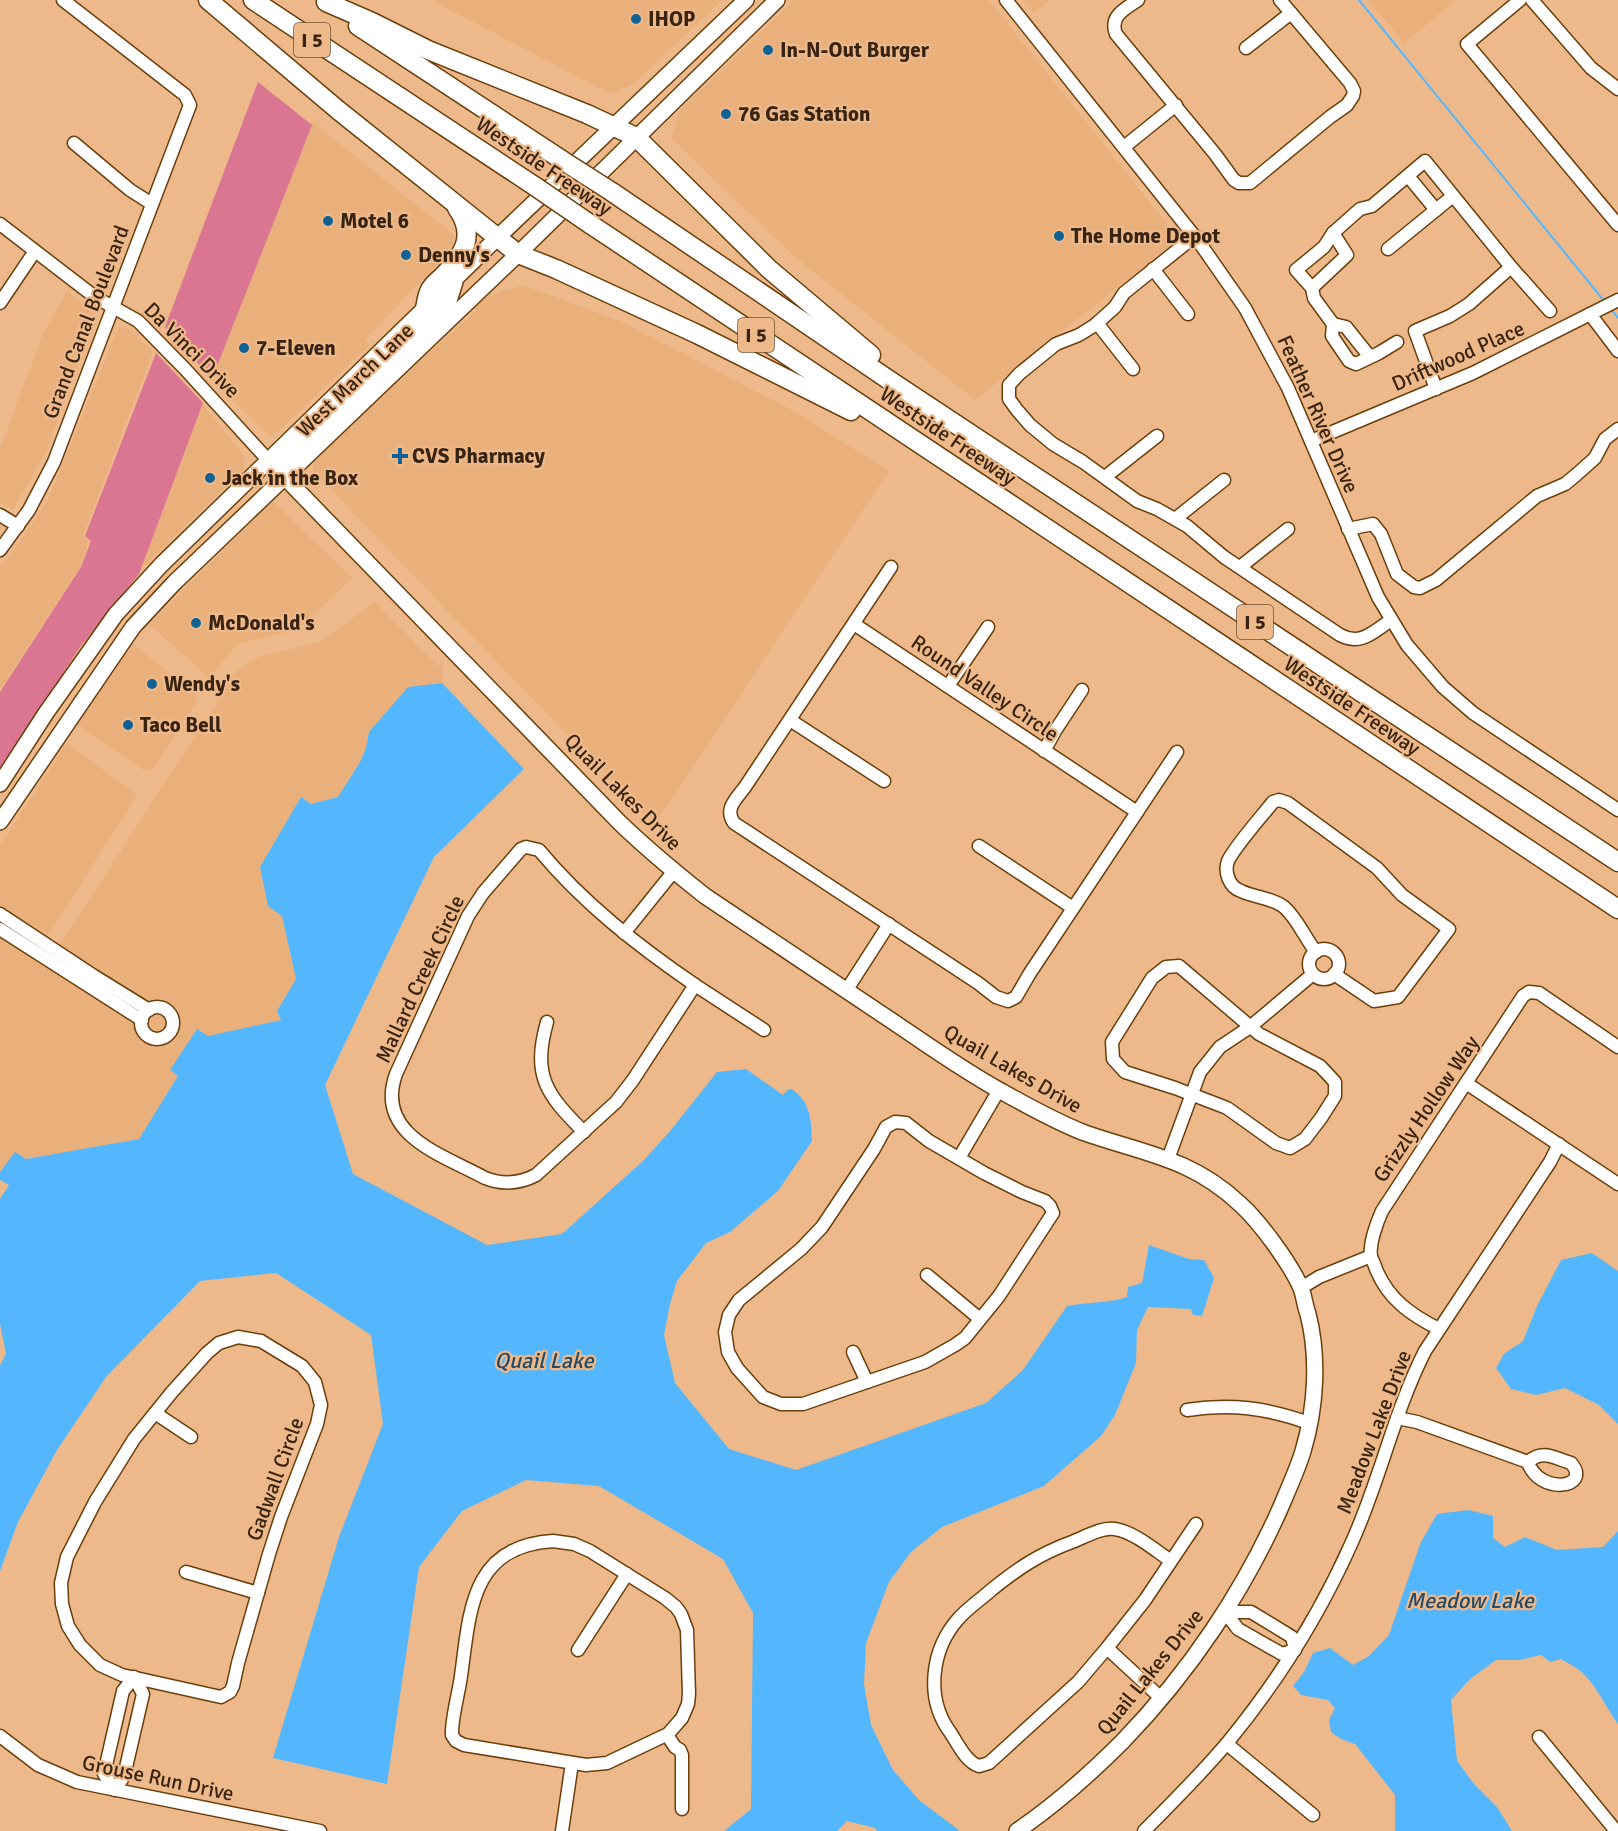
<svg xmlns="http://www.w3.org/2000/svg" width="1618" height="1831" font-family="Signika,sans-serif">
<rect width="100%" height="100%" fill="#eeb98a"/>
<!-- built -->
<g fill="#eab07b">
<path d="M 431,0 L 722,0 L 634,84 L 609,93 Z"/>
<path d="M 794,0 L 989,0 L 1179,239 L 975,400 L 796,258 L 671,138 L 680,110 Z"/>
<path d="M 1024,0 L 1050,0 L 1034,13 Z"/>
<path d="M 1368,0 L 1456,0 L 1404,43 Z"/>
<path d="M 311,121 L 454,235 L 453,249 L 365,339 L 370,345 L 271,438 L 212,380 Z"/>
<path d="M 523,285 L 622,322 L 792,410 L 889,471 L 654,825 L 313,471 L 313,463 L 394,384 L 477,310 L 474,306 L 482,298 Z"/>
<path d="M 67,291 L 97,316 L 45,454 L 13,510 L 0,502 L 0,449 L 43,334 Z"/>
<path d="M 119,326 L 127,327 L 153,352 L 83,536 L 89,541 L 81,565 L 0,690 L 0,567 L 9,557 L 48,500 Z"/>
<path d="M 203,405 L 244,456 L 244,469 L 141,569 Z"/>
<path d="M 273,501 L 352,578 L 299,629 L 237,644 L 209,678 L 149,624 Z"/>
<path d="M 375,602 L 437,666 L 442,663 L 442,683 L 408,688 L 369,731 L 366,748 L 360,762 L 338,797 L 311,804 L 301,798 L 282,916 L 296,979 L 277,1011 L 281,1020 L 207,1036 L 171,1070 L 178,1076 L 139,1139 L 26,1159 L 15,1152 L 0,1172 L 0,845 L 67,743 L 137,795 L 38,952 L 57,949 L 238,670 L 258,657 L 319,642 Z"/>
<path d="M 133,644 L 196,694 L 197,701 L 153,769 L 145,771 L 76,724 Z"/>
</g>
<!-- green -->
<g fill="#da7592">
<path d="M 258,82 L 312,125 L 212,379 L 165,327 Z"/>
<path d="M 156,353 L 203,403 L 139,574 L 80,647 L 0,770 L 0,692 L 81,567 L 91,541 L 85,536 Z"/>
</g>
<!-- water -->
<g fill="#54b7fe">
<path d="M 442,683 L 524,769 L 434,857 L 325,1085 L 353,1174 L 487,1245 L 562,1234 L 644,1160 L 671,1130 L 717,1072 L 746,1069 L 783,1095 L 787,1090 L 792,1089 C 811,1103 811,1119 812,1141 L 778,1191 L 730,1232 L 706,1243 L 677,1281 L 670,1304 L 664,1335 L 675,1383 L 729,1449 L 796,1470 L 986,1403 L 1023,1370 L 1067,1306 C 1088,1302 1108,1303 1127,1297 L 1128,1287 L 1142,1283 L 1149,1245 L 1189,1259 L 1204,1260 L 1214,1278 L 1202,1316 L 1193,1315 L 1191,1309 L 1148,1307 L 1137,1330 L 1136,1363 L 1115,1415 L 1101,1436 L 1044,1486 L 942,1527 L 911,1552 L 889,1582 L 866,1643 L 864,1684 L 871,1725 L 893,1770 L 919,1800 L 960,1831 L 877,1831 L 875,1828 L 847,1821 L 837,1831 L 724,1831 L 751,1809 L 753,1613 L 723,1559 L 599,1486 L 526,1480 L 462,1511 L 419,1567 L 387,1784 L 273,1758 L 339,1537 L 383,1424 L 371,1335 L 276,1273 L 200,1281 L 106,1377 L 57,1450 L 18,1522 L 0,1571 L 0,1365 L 6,1354 L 0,1324 L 0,1199 L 9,1185 L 0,1180 L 0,1172 L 15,1152 L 26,1159 L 139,1139 L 178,1076 L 170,1070 L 197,1029 L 208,1036 L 281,1020 L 277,1011 L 296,979 L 282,916 L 268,906 L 260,867 L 301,797 L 311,804 L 338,797 L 360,762 L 366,748 L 369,732 L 408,687 Z"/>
<path d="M 1592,1253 L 1618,1271 L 1618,1424 L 1599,1405 L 1565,1388 L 1536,1395 L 1511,1389 L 1496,1368 L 1504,1354 L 1523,1341 L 1537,1306 L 1561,1260 Z"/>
<path d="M 1468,1510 L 1493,1516 L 1493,1538 L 1505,1547 L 1525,1537 L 1557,1550 L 1603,1547 L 1618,1531 L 1618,1724 C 1605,1706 1595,1682 1578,1669 C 1572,1665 1566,1662 1561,1659 L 1550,1662 L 1541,1655 L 1520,1660 L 1496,1660 L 1470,1679 L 1451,1700 L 1457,1761 L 1474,1784 L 1497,1807 L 1512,1831 L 1395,1831 L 1395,1795 L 1355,1744 L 1341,1739 L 1331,1732 L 1329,1720 L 1335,1708 L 1328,1700 L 1301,1695 L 1293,1686 L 1304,1672 L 1313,1653 L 1330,1648 L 1353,1665 L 1369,1656 L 1389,1635 L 1420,1544 L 1437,1514 Z"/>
</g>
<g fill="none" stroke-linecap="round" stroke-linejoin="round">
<!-- stream -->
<g stroke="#54b7fe" stroke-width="2">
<path d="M 1359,0 L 1605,302"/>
<path d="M 1611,309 L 1618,318"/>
</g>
<!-- minor casing -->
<g stroke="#6b3f0c" stroke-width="15">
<g id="minor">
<path d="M 1006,0 L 1199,242 L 1245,308 L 1288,388 L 1378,597 L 1407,645 L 1443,687 L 1473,713 L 1618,810"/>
<path d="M 1138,0 C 1125,9 1109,16 1116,34 L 1215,154 L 1234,180 L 1239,183 L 1250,183 L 1330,117 L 1347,105 L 1353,96 L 1354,91 L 1350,83 L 1280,0"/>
<path d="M 1520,0 L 1467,44 L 1618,225"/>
<path d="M 1532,0 L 1591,68 L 1618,89"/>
<path d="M 1246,48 L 1291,13"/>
<path d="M 74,143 L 130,190 L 152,204"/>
<path d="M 1124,147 L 1176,105"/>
<path d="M 1408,176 L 1436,210"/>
<path d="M 0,224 L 95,297 L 138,321 L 185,369 L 268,460"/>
<path d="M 1195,236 L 1124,293 L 1115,307 L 1095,325 L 1079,335 L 1056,344 L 1019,374 L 1009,385 L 1009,399 L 1017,410 L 1030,425 L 1053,444 L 1083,462 L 1137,501 L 1157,509 L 1187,526 L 1224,557 L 1340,635 C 1361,646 1373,632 1391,620"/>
<path d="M 1388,249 L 1453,196"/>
<path d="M 1511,267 L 1550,311"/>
<path d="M 1153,269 L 1188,314"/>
<path d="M 1312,288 L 1347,255 L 1333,233"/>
<path d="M 0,303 L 35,251"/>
<path d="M 1590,314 L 1618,351"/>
<path d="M 1097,323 L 1133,369"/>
<path d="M 1333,324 L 1346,327 L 1370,357"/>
<path d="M 1397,342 L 1379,353 L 1356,364 L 1349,361 L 1332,336 L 1333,324 L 1314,298 L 1312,288 L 1296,270 L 1324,247 L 1333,233 L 1360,209 L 1372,206 L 1425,161 L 1511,267 L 1469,304 L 1450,316 L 1415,331 L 1436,389"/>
<path d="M 1311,441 L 1473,373 L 1618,300"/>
<path d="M 1105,477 L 1157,436"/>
<path d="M 0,515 L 18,526"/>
<path d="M 1175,519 L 1224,480"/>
<path d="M 1348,529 L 1373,524 L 1381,534 L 1397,574 L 1414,587 L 1420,588 L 1436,580 L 1537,496 L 1565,484 L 1576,475 L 1595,458 L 1605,439 L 1618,429"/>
<path d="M 0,550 L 29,510 L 54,462 L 190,105 L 185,95 L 63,0"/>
<path d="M 891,567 L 745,787 C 736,799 724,809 734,823 L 978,983 L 996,997 L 1008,1001 L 1016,997 L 1030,973 L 1177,752"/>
<path d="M 1240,567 L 1288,529"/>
<path d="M 854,624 L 1137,812"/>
<path d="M 948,686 L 988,627"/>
<path d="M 790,720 L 884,781"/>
<path d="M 1044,751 L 1055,731 L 1082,690"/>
<path d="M 979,846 L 1073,908"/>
<path d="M 526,847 L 539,850 C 583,903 638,946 695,985 L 633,1080 L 616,1102 L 536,1175 C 519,1184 503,1185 485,1178 C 443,1155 374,1135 396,1074 L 468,916 L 483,893 L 521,849 Z"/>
<path d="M 0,914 L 94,976 L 149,1010"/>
<path d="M 0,929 L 142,1020"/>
<path d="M 624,933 L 674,871"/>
<circle cx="1324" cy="964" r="15"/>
<path d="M 1316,952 C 1305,938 1297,918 1284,907 C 1273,898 1253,897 1241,891 C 1229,887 1224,872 1228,861 C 1235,846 1262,816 1273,802 L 1279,800 L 1288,803 L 1377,868 L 1402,895 L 1449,929 L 1398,997 L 1374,1001 L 1334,974"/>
<path d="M 1179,966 L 1259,1034 L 1320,1066 L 1335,1082 L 1335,1096 L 1321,1118 L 1305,1139 L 1290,1148 L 1276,1143 L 1227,1108 L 1175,1088 L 1125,1072 L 1113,1059 L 1112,1042 L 1152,978 L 1166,967 Z"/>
<path d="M 695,985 L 764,1030"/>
<path d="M 846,991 L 889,924"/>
<circle cx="157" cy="1023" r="16"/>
<path d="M 547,1022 C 532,1076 546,1094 584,1132"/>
<path d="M 1466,1083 L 1618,1184"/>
<path d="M 895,1122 L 906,1123 L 929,1141 L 984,1173 L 1022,1192 L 1045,1201 L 1050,1206 L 1053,1213 L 999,1296 L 965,1338 L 955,1345 L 925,1362 L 803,1404 L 781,1404 L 763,1397 L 737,1368 L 728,1352 L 725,1332 L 729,1315 L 739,1300 L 801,1249 L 822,1227 L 874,1149 L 886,1127 Z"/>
<path d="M 959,1158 L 999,1090"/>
<path d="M 1168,1159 L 1200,1072 L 1220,1047 L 1250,1027 L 1313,974"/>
<path d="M 927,1275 L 980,1319"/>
<path d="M 1301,1288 L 1319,1277 L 1371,1256"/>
<path d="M 1439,1329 C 1411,1315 1388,1299 1376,1269 C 1375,1265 1372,1260 1371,1256 C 1369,1244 1377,1222 1382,1211 L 1523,996 L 1529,992 L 1539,993 L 1618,1047"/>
<path d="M 238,1337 L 261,1341 L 302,1366 L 315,1382 L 321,1405 L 317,1424 L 281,1517 L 269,1554 L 238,1663 L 233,1686 L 230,1692 L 221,1697 L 122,1675 L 100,1665 L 80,1645 L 68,1626 L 62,1604 L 61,1583 L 67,1557 L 95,1502 L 134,1439 L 172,1392 L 207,1353 L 219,1343 Z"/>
<path d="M 853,1352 L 867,1382"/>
<path d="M 1187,1410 C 1230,1403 1267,1408 1309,1423"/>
<path d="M 155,1413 L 191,1437"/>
<path d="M 1397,1418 L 1417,1422 L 1528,1462 C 1538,1495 1593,1489 1571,1463 C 1554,1458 1543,1449 1528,1462"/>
<path d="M 553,1541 L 574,1544 L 590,1551 L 665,1598 L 676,1607 L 681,1614 L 687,1630 L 689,1694 L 688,1704 L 682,1718 L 668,1734 L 607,1763 L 586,1765 L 464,1745 L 456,1741 L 452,1735 C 451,1720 459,1692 461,1676 C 470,1612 470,1546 553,1541 Z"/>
<path d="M 1171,1561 C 1155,1550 1134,1532 1115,1529 C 1101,1527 1085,1537 1072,1542 C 1039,1554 1017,1569 990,1591 C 980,1600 968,1608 959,1618 C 931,1649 925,1698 950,1732 C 958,1744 966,1762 979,1766 L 989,1763 L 1078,1682 L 1107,1648 L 1145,1600 L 1196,1524"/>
<path d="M 186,1572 L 258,1593"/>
<path d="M 1225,1612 L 1251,1612 L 1292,1637 L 1295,1650 L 1282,1654 L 1238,1629 Z"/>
<path d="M 1107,1648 L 1161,1698"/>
<path d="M 578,1650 L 627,1574"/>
<path d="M 134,1677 L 143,1694 L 124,1776 L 115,1790 L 104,1774 L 123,1691 Z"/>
<path d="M 667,1735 L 675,1747 L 680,1750 L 682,1755 L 682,1809"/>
<path d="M 0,1736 L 38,1765 L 77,1782 L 320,1831"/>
<path d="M 1539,1737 L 1616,1831"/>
<path d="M 1227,1744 L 1313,1815"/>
<path d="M 562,1831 L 572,1763"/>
<path d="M 1144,1831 C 1173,1802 1202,1773 1228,1742 C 1278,1681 1320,1614 1352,1542 C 1380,1480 1394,1412 1425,1351 L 1550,1162 L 1559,1144"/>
</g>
</g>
<!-- major casing -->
<g stroke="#6b3f0c" stroke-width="18">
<g id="major">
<path d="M 268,460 L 620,823 C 647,849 676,873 705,896 C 766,937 827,978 889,1019 C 925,1043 961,1069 999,1090 C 1026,1105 1056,1122 1085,1133 C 1145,1154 1191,1158 1240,1204 C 1260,1222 1290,1263 1301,1288 C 1304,1296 1305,1306 1308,1314 C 1319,1357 1316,1408 1303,1451 C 1298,1468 1290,1485 1283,1502 C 1245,1590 1189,1673 1122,1742 C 1090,1774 1055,1805 1017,1831"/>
<path d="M 286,476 L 285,465 L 288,457 L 449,301 L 455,282"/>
<path d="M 0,784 L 46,713 L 116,614 L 162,564 L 497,238 L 746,0"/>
<path d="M 0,822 L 133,627 L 174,583 L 518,254 L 777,0"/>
</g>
</g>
<!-- highway casing -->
<g stroke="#6b3f0c" stroke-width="21">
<g id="highway">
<path d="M 208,0 L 338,110 L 518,254 L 556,269 L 697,334 L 851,411"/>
<path d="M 253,0 L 536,187"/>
<path d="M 326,2 L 372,22 L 428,50 L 587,114 L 636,137 L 769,269 L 871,355"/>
<path d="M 358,26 L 562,160"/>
<path d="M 612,192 L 892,382 L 1618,862"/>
<path d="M 590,224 L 1618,909"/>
<path d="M 425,309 C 426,303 427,295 430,290 C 432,285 439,280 443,276 C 463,255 477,236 457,208"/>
</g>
</g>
<!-- minor -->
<use href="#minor" stroke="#fff" stroke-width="12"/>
<!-- major -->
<use href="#major" stroke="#fff" stroke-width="15"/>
<!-- highway -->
<use href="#highway" stroke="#fff" stroke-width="18"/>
<!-- highway-bridge casing -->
<g stroke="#6b3f0c" stroke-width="21" stroke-linecap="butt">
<g id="highway-bridge">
<path d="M 562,160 L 612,192"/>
<path d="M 536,187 L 590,224"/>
</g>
</g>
<!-- highway-bridge -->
<use href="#highway-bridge" stroke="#fff" stroke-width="18"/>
</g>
<!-- markers -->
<g fill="#116294" stroke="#eeb98a" stroke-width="2">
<circle cx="636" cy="19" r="6"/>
<circle cx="768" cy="50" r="6"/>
<circle cx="726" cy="114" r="6"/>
<circle cx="328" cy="221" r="6"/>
<circle cx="1059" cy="236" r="6"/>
<circle cx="406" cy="255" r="6"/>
<circle cx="244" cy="348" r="6"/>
<path d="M397 447h6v6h6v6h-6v6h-6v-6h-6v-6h6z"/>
<circle cx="210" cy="478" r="6"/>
<circle cx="196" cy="623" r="6"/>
<circle cx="152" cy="684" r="6"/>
<circle cx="128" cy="725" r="6"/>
</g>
<g text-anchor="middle" stroke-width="4.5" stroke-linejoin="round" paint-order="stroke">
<!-- shield labels -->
<g fill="#eeb98a" stroke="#6f5135" stroke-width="1.5">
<rect x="294" y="23" width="36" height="34" rx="4.5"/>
<rect x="738" y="318" width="36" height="34" rx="4.5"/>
<rect x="1237" y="605" width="36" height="34" rx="4.5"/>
</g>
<g font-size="20" font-weight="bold" fill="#382411">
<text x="312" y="47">I 5</text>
<text x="756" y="342">I 5</text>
<text x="1255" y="629">I 5</text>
</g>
<!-- poi labels -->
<g font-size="21" font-weight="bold" fill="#382411" stroke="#eeb98a" text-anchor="start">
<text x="648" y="26">IHOP</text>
<text x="780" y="57">In-N-Out Burger</text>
<text x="738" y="121">76 Gas Station</text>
<text x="340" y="228">Motel 6</text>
<text x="1071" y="243">The Home Depot</text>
<text x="418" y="262">Denny's</text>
<text x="256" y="355">7-Eleven</text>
<text x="412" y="463">CVS Pharmacy</text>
<text x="222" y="485">Jack in the Box</text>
<text x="208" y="630">McDonald's</text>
<text x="164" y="691">Wendy's</text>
<text x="140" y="732">Taco Bell</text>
</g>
<!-- street labels -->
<g font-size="21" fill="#382411" stroke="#eeb98a">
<text transform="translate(544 166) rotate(34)" y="7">Westside Freeway</text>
<text transform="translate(86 322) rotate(-69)" y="7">Grand Canal Boulevard</text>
<text transform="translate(192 350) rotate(45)" y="7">Da Vinci Drive</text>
<text transform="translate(1458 356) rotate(-24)" y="7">Driftwood Place</text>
<text transform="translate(355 380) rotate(-44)" y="7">West March Lane</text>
<text transform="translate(1318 414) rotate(66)" y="7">Feather River Drive</text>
<text transform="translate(948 436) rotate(34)" y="7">Westside Freeway</text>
<text transform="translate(985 688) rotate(34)" y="7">Round Valley Circle</text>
<text transform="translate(1352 706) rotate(34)" y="7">Westside Freeway</text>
<text transform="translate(623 792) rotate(45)" y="7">Quail Lakes Drive</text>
<text transform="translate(420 979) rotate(-65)" y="7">Mallard Creek Circle</text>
<text transform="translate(1013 1069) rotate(30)" y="7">Quail Lakes Drive</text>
<text transform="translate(1426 1109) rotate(-56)" y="7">Grizzly Hollow Way</text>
<text transform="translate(1374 1432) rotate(-69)" y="7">Meadow Lake Drive</text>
<text transform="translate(275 1479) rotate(-70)" y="7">Gadwall Circle</text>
<text transform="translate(1150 1672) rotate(-51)" y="7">Quail Lakes Drive</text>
<text transform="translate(158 1778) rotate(12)" y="7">Grouse Run Drive</text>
</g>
<!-- water labels -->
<g font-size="22" font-style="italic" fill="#244c69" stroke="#eeb98a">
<text x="544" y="1368">Quail Lake</text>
<text x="1470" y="1608">Meadow Lake</text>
</g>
</g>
</svg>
